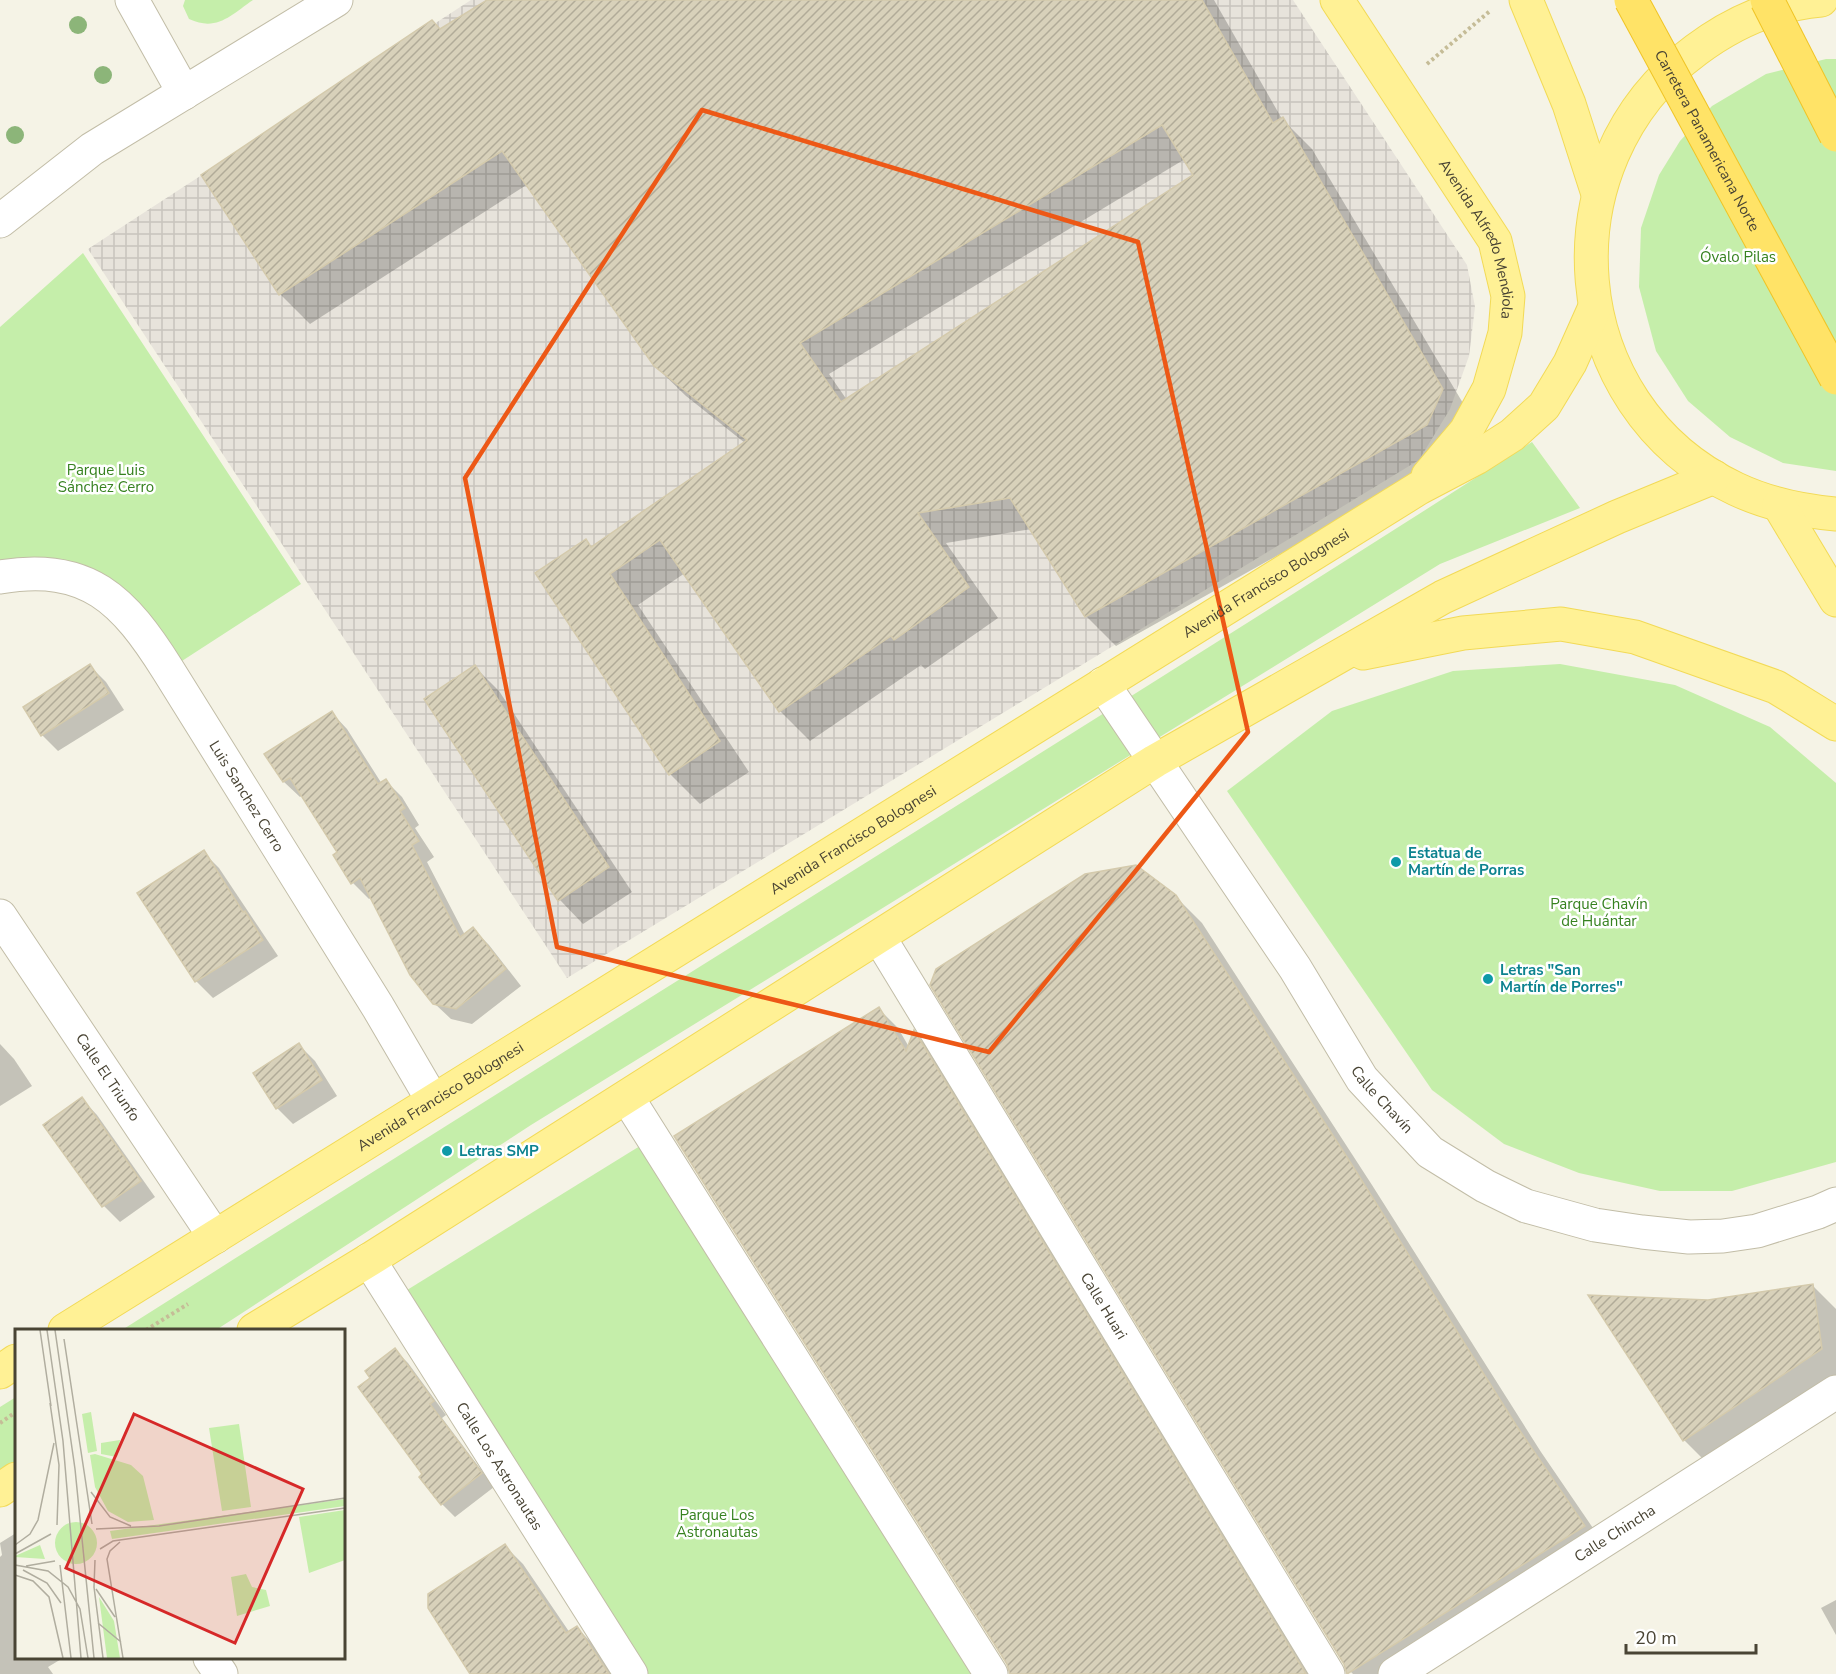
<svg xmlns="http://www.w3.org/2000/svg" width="1836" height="1674" font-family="'Nunito Sans',sans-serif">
<defs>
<pattern id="industrial-grid" width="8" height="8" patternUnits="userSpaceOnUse" patternTransform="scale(1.5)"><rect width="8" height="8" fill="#e7e3db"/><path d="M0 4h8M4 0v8" fill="none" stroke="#c8c4bd"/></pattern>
<pattern id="building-hatch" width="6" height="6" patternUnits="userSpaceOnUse" patternTransform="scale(1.5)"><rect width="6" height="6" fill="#d8d1ba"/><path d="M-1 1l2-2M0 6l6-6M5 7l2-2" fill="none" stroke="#b1ab98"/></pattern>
</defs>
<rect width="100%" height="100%" fill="#f5f3e6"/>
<!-- industrial -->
<path fill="url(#industrial-grid)" d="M 471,0 L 1293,0 L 1467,265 L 1475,307 L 1469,356 L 1450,409 L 1419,460 L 567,978 L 88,249 Z"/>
<!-- green -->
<g fill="#c5eeaa">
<path d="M 185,0 L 253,0 C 231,15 217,32 189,19 L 183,6 Z"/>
<path d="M 1826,59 L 1836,59 L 1836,471 L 1783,463 L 1730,437 L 1688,401 L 1656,351 L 1639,287 L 1641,228 L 1659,175 L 1680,141 L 1712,106 L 1766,74 Z"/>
<path d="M 83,253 L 301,584 L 168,670 L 121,608 L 0,577 L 0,327 Z"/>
<path d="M 1532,442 L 1580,508 L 1440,564 L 531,1125 L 216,1330 L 122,1330 C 591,1033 1064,741 1532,442 Z"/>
<path d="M 1560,664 L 1675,685 L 1770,727 L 1836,783 L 1836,1162 L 1732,1191 L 1660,1191 L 1579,1173 L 1504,1144 L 1432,1090 L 1227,791 L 1332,711 L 1453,671 Z"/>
<path d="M 648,1141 L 986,1674 L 638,1674 L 399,1295 Z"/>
<path d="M 16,1397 L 16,1461 L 0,1472 L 0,1407 Z"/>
</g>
<!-- shadow -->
<g fill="#0003" fill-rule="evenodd">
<path d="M 490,0 L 1214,0 L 1282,119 L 1312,149 L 1473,420 L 1457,455 L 1116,646 L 1086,616 L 1032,529 L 946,543 L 998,618 L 925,669 L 921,665 L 810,741 L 780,711 L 685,573 L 638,605 L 749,772 L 700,804 L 670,774 L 586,541 L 593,548 L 745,443 L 686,396 L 655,366 L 528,184 L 310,324 L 280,294 L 203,176 ZM 1185,159 L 1195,175 L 847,400 L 829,374 Z"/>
<path d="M 90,666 L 106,682 L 124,710 L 58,751 L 42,735 L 25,707 Z"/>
<path d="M 475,667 L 499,691 L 632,892 L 583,924 L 560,900 L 426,699 Z"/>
<path d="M 332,713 L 347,729 L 382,784 L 386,781 L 402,797 L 419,825 L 415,828 L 434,857 L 427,862 L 465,935 L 473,929 L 489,945 L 521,986 L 472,1024 L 451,1019 L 434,1003 L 372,897 L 369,899 L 353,883 L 339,852 L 303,795 L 300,797 L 284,782 L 266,755 Z"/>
<path d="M 203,852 L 219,868 L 278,956 L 213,998 L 197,982 L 139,893 Z"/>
<path d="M 1175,896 L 1202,923 L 1372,1185 L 1541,1452 L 1610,1553 L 1414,1674 L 1353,1674 L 1351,1672 Z"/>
<path d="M 879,1009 L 898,1028 L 909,1047 L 914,1033 L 932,1051 L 1313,1674 L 1011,1674 Z"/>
<path d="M 0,1044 L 14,1059 L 32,1086 L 0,1106 Z"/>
<path d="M 299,1045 L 315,1061 L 337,1096 L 293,1124 L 277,1108 L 255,1073 Z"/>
<path d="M 82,1099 L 97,1115 L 155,1197 L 120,1222 L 104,1206 L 45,1125 Z"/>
<path d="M 1812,1285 L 1836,1309 L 1836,1379 L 1708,1464 L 1684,1440 Z"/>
<path d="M 395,1350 L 408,1363 L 446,1415 L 442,1418 L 494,1487 L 455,1517 L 442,1504 L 372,1379 Z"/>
<path d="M 16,1533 L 16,1658 L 63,1658 L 48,1667 L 53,1674 L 0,1674 L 0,1557 L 2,1555 L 0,1543 Z"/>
<path d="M 505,1546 L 523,1564 L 570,1633 L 577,1628 L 595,1646 L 614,1674 L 472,1674 Z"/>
<path d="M 1836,1600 L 1836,1635 L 1821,1608 Z"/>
</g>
<!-- building -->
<g fill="url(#building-hatch)" stroke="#d4caac" stroke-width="1.5" fill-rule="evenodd">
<path d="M 487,0 L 1202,0 L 1273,123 L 1283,117 L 1443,389 L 1427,425 L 1085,617 L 1010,498 L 918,513 L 969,587 L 894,640 L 891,636 L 779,712 L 660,540 L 610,574 L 720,741 L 669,775 L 535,573 L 586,539 L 591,547 L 747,440 L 654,366 L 502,151 L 279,295 L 201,175 L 432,20 L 440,29 ZM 1162,125 L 1193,175 L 841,402 L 800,343 Z"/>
<path d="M 90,664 L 109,693 L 41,736 L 23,707 Z"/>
<path d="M 475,665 L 609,867 L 558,901 L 424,699 Z"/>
<path d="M 332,711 L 378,784 L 386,779 L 405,808 L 400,811 L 419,841 L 412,845 L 460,937 L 473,927 L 506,969 L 456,1009 L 433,1004 L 410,975 L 360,878 L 351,884 L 333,855 L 337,852 L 290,778 L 283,782 L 264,754 Z"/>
<path d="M 204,850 L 243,912 L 245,911 L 263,940 L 195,982 L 137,893 Z"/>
<path d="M 1136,865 L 1176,895 L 1347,1157 L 1516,1425 L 1585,1526 L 1347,1674 L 1344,1664 L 930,985 L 936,969 L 1085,874 Z"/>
<path d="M 879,1007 L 906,1051 L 914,1030 L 1306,1674 L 1010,1674 L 1007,1664 L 674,1136 Z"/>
<path d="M 299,1043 L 322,1080 L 276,1109 L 253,1073 Z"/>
<path d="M 82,1097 L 141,1181 L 102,1207 L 43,1125 Z"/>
<path d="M 1813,1284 L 1822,1349 L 1683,1441 L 1588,1295 L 1708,1300 Z"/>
<path d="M 395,1348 L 434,1401 L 430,1404 L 482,1473 L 441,1505 L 419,1477 L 422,1474 L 358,1387 L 370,1378 L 365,1371 Z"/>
<path d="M 505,1544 L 566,1633 L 577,1626 L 609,1674 L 470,1674 L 428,1608 L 428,1594 Z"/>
</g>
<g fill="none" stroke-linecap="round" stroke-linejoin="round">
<!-- minor casing -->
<g stroke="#c2bda7" stroke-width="35">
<g id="minor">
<path d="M 132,0 L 184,93"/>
<path d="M 0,221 L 92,149 L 336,0"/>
<path id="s1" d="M 0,577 C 88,562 124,600 168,670 L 378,1007 L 433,1101"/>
<path id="s2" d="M 1103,684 L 1295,968 L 1362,1079 L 1430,1152 L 1485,1186 L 1526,1206 L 1595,1225 L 1642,1232 L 1689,1237 L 1723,1236 L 1757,1231 L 1818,1212 L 1836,1204"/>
<path id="s3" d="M 0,916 L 215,1237"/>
<path id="s4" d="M 879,937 L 1328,1674"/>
<path d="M 627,1097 L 991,1674"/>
<path id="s5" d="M 369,1260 L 631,1674"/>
<path d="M 210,1658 L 221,1674"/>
<path id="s6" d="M 1395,1674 L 1836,1392"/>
</g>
</g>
<!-- major casing -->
<g stroke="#f2da57" stroke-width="35">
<g id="major">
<path id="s7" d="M 1337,0 L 1495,241 L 1508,296 L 1505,333 L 1489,389 L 1466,431 L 1428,476"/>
<path d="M 1526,0 L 1569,104 L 1598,194"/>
<path d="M 1821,0 C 1775,4 1732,23 1696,50 C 1542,163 1560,406 1736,489 C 1768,504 1801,511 1836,514"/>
<path d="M 1779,505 L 1836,600"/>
<path d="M 1363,653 L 1463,633 L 1561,624 L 1635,637 L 1776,687 L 1836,724"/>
<path id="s8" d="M 65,1330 L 1419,488 L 1476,458 L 1512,435 L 1544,406 L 1570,363 L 1595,307"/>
<path d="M 254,1330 L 369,1260 L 1155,761 L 1443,597 L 1617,517 L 1714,477"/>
<path d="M 0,1372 L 16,1361"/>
<path d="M 0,1490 L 16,1479"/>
</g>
</g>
<!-- path -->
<g stroke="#c5bc97" stroke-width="4" stroke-dasharray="3 3" stroke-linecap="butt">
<path d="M 1427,64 L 1490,11"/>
<path d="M 146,1330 L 188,1304"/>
<path d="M 0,1423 L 16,1412"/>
</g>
<!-- minor -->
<use href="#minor" stroke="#fff" stroke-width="33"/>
<!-- major -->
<use href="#major" stroke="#fff195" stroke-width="33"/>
<!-- highway-bridge casing -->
<g stroke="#f0c425" stroke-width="35" stroke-linecap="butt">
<g id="highway-bridge">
<path id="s9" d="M 1631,0 L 1836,378"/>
<path d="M 1767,0 L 1836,135"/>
</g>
</g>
<!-- highway-bridge -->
<use href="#highway-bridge" stroke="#ffe367" stroke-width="33"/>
</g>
<!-- trees -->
<g fill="#8cb579">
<circle cx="78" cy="25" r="9"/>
<circle cx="103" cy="75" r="9"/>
<circle cx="15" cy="135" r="9"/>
</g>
<!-- marked area -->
<path fill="none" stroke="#ed5816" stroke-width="4.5" stroke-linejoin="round" d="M 702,110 L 1138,242 L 1248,732 L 989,1052 L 557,947 L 465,478 Z"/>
<!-- markers -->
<g fill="#0f9aa8" stroke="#fff" stroke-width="2">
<circle cx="1396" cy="862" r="6"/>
<circle cx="1488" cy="979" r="6"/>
<circle cx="447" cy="1151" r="6"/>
</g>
<g text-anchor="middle" stroke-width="5" stroke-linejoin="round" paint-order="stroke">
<!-- street labels -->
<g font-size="15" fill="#494434" stroke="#fff">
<text dy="5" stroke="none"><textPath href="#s9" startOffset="160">Carretera Panamericana Norte</textPath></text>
<text dy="5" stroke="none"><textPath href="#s7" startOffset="280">Avenida Alfredo Mendiola</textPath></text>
<text dy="5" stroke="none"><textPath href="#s8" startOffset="1414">Avenida Francisco Bolognesi</textPath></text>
<text dy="5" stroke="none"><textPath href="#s1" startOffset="357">Luis Sanchez Cerro</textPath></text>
<text dy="5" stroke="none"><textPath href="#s8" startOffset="928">Avenida Francisco Bolognesi</textPath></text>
<text dy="5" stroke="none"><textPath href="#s3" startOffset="194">Calle El Triunfo</textPath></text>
<text dy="5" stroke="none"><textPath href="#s8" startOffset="442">Avenida Francisco Bolognesi</textPath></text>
<text dy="5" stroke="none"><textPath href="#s2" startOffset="501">Calle Chavín</textPath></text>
<text dy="5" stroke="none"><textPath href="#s4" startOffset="432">Calle Huari</textPath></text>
<text dy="5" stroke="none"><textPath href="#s5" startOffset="244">Calle Los Astronautas</textPath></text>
<text dy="5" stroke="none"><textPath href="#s6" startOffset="261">Calle Chincha</textPath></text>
</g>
<!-- park labels -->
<g font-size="15" fill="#378220" stroke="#fff">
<text x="1738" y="262">Óvalo Pilas</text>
<text x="106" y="475">Parque Luis<tspan x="106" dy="17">Sánchez Cerro</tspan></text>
<text x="1599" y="909">Parque Chavín<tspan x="1599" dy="17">de Huántar</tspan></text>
<text x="717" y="1520">Parque Los<tspan x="717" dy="17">Astronautas</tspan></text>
</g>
<!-- culture labels -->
<g font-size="15" font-weight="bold" fill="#0d838f" stroke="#fff" text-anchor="start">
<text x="1408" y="858">Estatua de<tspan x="1408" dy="17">Martín de Porras</tspan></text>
<text x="1500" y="975">Letras "San<tspan x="1500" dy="17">Martín de Porres"</tspan></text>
<text x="459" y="1156">Letras SMP</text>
</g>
</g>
<!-- overview -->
<g transform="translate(15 1329)">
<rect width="330" height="330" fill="#f5f3e6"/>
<path d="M 76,83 L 82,122 L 73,124 L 67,85 ZM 224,95 L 236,178 L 207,182 L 194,99 ZM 105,111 L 102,128 L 86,125 L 86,114 ZM 80,125 L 116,136 L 128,147 L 139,191 L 113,193 L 93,182 L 80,158 L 75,126 ZM 330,170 L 330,177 L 97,210 L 95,202 ZM 330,181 L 330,231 L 294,244 L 284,188 ZM40 214a21 21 0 1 1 42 0a21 21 0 1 1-42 0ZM 25,216 L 30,230 L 0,228 L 0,227 ZM 231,245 L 237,258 L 251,261 L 255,277 L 222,287 L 216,248 ZM 84,268 L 99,292 L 105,329 L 92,329 Z" fill="#c5eeaa"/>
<path fill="none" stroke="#b0ad9f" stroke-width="1.5" d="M 25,1 L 36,77M 32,1 L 48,112 L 66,329M 40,1 L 60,140 L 79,329M 49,10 L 77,195M 35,74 L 44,136 L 42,196M 76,163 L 95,188 L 116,197M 81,200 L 144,197 L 330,169M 105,213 L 95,222 L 92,230 L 108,329M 0,216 L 15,205 L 23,191 L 39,114M 85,220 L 98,212 L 330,179M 0,225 L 36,205M 80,231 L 79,258 L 88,329M 0,236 L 33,242 L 53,258 L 65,280 L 73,329M 45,236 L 56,329M 11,237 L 40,232M 8,241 L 32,254 L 46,274M 0,246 L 18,252 L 34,268 L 48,329M 81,260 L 100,288M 83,294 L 106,313"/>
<path fill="#d62828" fill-opacity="0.15" stroke="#d62828" stroke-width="3" d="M 119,85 L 288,160 L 220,314 L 51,239 Z"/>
<rect width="330" height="330" fill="none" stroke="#494434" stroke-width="3"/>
</g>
<!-- scale -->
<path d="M1626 1644v9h130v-9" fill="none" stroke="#494434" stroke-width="3"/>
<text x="1635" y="1644" font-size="18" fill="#494434" stroke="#ffffff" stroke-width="4.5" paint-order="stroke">20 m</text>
</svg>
